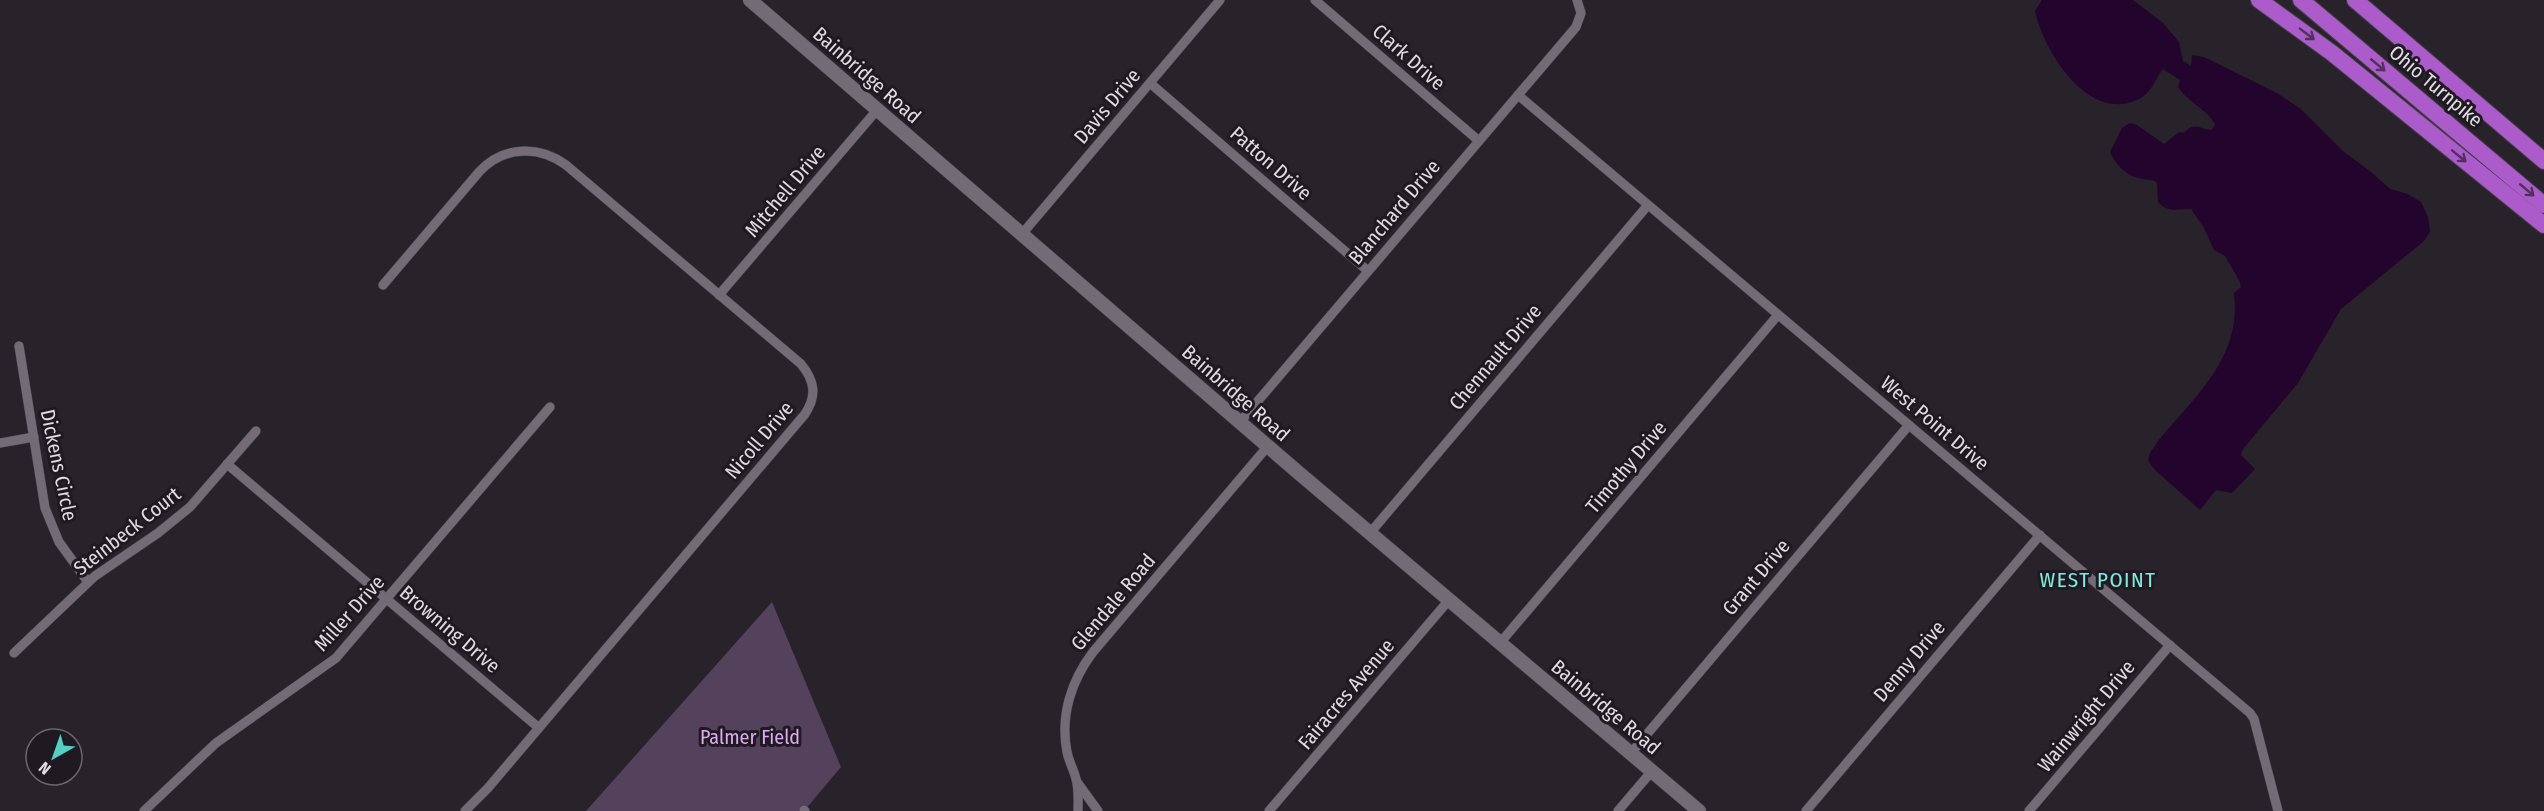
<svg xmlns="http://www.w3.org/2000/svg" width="2544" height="811" font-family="'Fira Sans Condensed',sans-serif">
<rect width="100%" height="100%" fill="#28222b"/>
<!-- green -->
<path fill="#54415b" d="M 772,602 L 841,767 L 804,811 L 586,811 Z"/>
<!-- water -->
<path fill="#22042d" d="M 2042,0 L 2133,0 L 2163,23 L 2179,42 L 2183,61 L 2191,66 L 2192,55 L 2204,57 L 2277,93 L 2301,109 L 2344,152 L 2370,171 L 2390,189 L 2408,194 L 2421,202 L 2428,217 L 2430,232 L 2424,241 L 2341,309 L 2298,383 L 2243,449 L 2241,455 L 2255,469 L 2232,493 L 2216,490 L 2200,510 L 2155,470 L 2148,461 L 2150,453 L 2158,441 C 2196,395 2242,357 2234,293 L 2241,287 L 2240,282 L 2225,256 L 2214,250 L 2204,228 L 2191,209 C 2177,209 2168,213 2158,202 L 2157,183 C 2152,179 2149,180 2143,179 C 2128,177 2116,166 2110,152 L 2122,128 L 2130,123 L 2137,125 L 2164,144 L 2179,132 L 2184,133 C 2194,121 2199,129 2212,130 L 2215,124 C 2206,108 2187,102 2178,87 L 2180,80 L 2163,69 C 2156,77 2152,94 2137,100 C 2087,122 2044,51 2035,11 Z"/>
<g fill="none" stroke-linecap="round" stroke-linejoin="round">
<!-- street casing -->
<g stroke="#433e45" stroke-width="10">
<g id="street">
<path d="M 1315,0 L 1479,141"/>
<path d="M 1150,83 L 1368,271"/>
<path d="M 1518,95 L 2250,713 L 2254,719 L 2278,811"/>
<path d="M 1022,234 L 1220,0"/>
<path d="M 383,285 L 479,172 C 503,146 538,145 566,165 L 801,364 C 815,381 817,396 805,414 L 488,788 L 465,811"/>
<path d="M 719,295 L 877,110"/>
<path d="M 19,346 L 45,508 L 59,542 L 88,582"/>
<path d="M 1240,422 L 1576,27 L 1581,13 L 1577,0"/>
<path d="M 0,443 L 34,437"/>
<path d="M 227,464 L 539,728"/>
<path d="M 1370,533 L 1648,205"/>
<path d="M 1500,643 L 1778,315"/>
<path d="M 14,653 L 95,576 L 158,533 L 190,507 L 256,431"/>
<path d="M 1631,753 L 1909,425"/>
<path d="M 1077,782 L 1098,811"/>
<path d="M 804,810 L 805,811"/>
<path d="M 144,811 L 216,743 L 336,658 L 550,407"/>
<path d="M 1078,811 C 1078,801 1079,789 1076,779 C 1074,770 1069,762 1067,752 C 1060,716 1071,681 1093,652 L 1268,446"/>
<path d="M 1269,811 L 1449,600"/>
<path d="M 1618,811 L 1652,771"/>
<path d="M 1806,811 L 2040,535"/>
<path d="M 2029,811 L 2170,645"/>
</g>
</g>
<!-- secondary casing -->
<g stroke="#433e45" stroke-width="15">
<path id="secondary" d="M 750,0 L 1300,474 L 1699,811"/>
</g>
<!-- highway casing -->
<g stroke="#433e45" stroke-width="18">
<g id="highway">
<path d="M 2259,0 L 2332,53 L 2544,225"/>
<path d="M 2301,0 L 2544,205"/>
<path d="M 2355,0 L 2544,161"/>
</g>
</g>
<!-- street -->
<use href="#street" stroke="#736c76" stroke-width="9"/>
<!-- secondary -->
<use href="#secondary" stroke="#736c76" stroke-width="14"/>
<!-- highway -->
<use href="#highway" stroke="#ab5bca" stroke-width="16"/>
</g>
<!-- one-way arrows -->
<defs><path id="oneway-shaft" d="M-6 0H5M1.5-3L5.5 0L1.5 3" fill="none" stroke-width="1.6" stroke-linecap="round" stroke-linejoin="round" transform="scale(1.5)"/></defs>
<g stroke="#50305c">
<use href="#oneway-shaft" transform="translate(2307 34) rotate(37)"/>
<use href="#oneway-shaft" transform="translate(2378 65) rotate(40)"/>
<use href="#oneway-shaft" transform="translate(2459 156) rotate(39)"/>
<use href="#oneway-shaft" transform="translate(2527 190) rotate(40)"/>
</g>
<g text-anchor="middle" stroke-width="6" stroke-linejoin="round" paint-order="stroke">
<!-- street labels -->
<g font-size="20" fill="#e0dce2" stroke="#1f1921">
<text transform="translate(1409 57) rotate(41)" y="7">Clark Drive</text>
<text transform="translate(867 75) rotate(41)" y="7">Bainbridge Road</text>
<text transform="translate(2436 86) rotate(40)" y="7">Ohio Turnpike</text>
<text transform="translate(1107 106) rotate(-50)" y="7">Davis Drive</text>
<text transform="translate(1271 163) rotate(41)" y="7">Patton Drive</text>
<text transform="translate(785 191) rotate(-50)" y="7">Mitchell Drive</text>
<text transform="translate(1394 212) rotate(-50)" y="7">Blanchard Drive</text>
<text transform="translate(1495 357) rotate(-50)" y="7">Chennault Drive</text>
<text transform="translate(1236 393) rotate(41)" y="7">Bainbridge Road</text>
<text transform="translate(1935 423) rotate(40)" y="7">West Point Drive</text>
<text transform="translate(759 440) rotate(-50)" y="7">Nicoll Drive</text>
<text transform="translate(59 465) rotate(78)" y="7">Dickens Circle</text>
<text transform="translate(1626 467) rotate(-50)" y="7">Timothy Drive</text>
<text transform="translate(127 531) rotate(-38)" y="7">Steinbeck Court</text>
<text transform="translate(1756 577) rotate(-50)" y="7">Grant Drive</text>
<text transform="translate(1113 602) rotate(-50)" y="7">Glendale Road</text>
<text transform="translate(349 613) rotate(-48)" y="7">Miller Drive</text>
<text transform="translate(450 629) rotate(40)" y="7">Browning Drive</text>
<text transform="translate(1909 661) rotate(-50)" y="7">Denny Drive</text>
<text transform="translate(1346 694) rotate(-50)" y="7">Fairacres Avenue</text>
<text transform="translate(1606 707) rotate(40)" y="7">Bainbridge Road</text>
<text transform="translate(2086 716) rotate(-50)" y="7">Wainwright Drive</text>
</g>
<!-- park labels -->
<g font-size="20" fill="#ddaaf2" stroke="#1f1921">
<text x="750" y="744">Palmer Field</text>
</g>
<!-- neighbourhood labels -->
<g font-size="21" letter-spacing="1.5" fill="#81ebe1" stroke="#1f1921">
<text x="2098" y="587">WEST POINT</text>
</g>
</g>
<!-- north arrow -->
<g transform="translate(54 757) rotate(220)"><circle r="28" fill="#1f1921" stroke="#6c676e" stroke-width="1.5"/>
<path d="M0-4.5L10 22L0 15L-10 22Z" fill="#56cec4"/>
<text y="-9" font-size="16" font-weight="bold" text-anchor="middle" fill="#e0dce2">N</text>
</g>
</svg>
